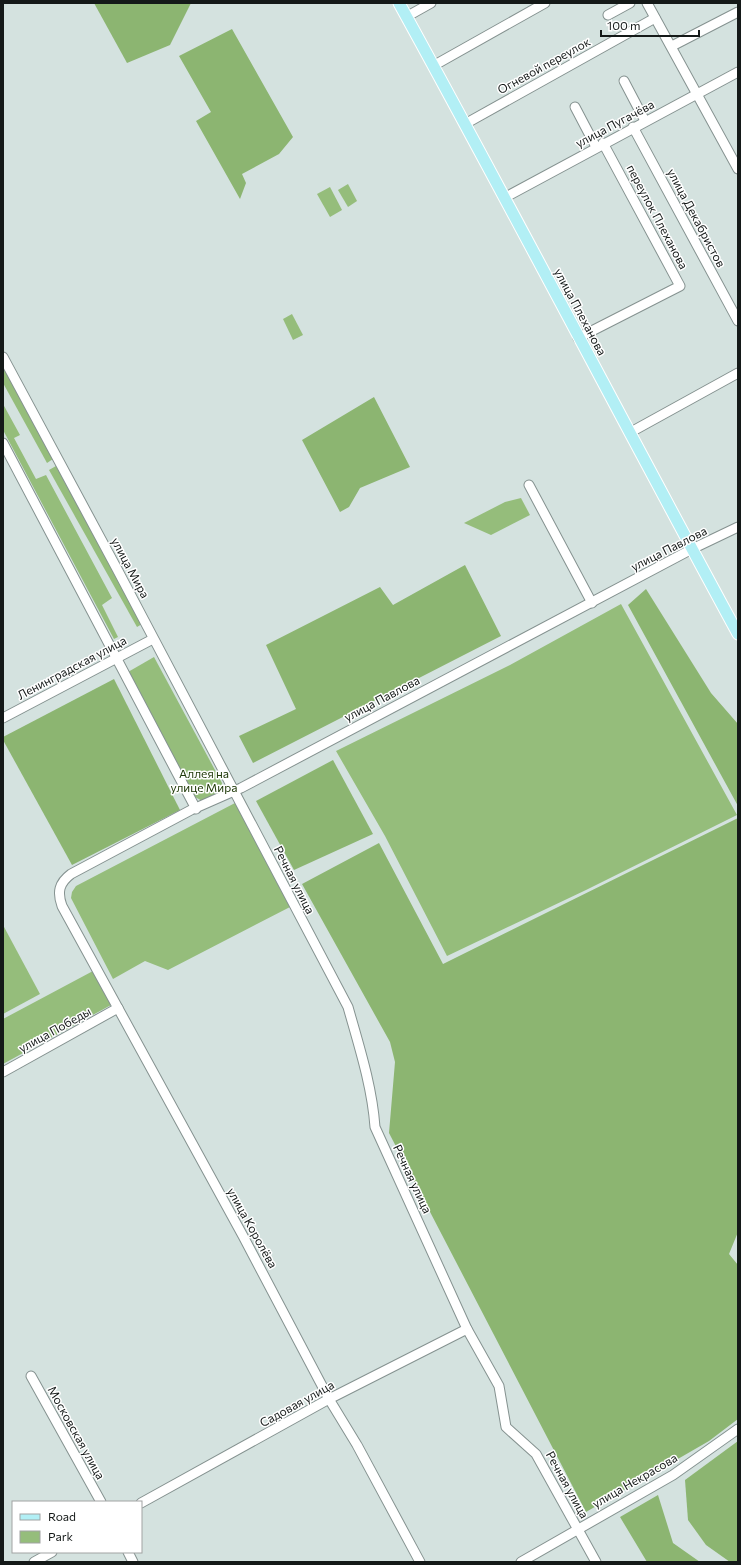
<svg xmlns="http://www.w3.org/2000/svg" width="741" height="1565" font-family="Commissioner,sans-serif">
<rect width="100%" height="100%" fill="#d4e2df"/>
<!-- green -->
<g fill="#95bd7b">
<path d="M 348,184 L 357,201 L 348,207 L 338,190 Z"/>
<path d="M 330,187 L 342,210 L 330,217 L 317,194 Z"/>
<path d="M 292,314 L 303,335 L 293,340 L 283,319 Z"/>
<path d="M 3,367 L 53,459 L 47,463 L 3,383 Z"/>
<path d="M 3,404 L 20,435 L 14,438 L 36,479 L 46,475 L 112,598 L 102,605 L 118,637 L 114,639 L 3,430 Z"/>
<path d="M 56,466 L 142,624 L 137,627 L 49,470 Z"/>
<path d="M 521,498 L 530,515 L 491,535 L 464,523 L 505,502 Z"/>
<path d="M 621,604 L 737,815 L 586,890 L 447,956 L 385,836 L 336,751 L 510,665 Z"/>
<path d="M 154,657 L 222,783 L 221,793 L 204,802 L 195,797 L 128,672 Z"/>
<path d="M 235,803 L 290,907 L 168,970 L 145,961 L 113,979 L 71,898 L 72,892 L 76,886 Z"/>
<path d="M 3,925 L 40,994 L 3,1014 Z"/>
<path d="M 93,971 L 111,1005 L 3,1064 L 3,1019 Z"/>
</g>
<!-- forest -->
<g fill="#8cb571">
<path d="M 94,3 L 191,3 L 170,45 L 127,63 Z"/>
<path d="M 232,29 L 293,137 L 279,154 L 242,174 L 246,183 L 240,199 L 196,121 L 211,112 L 179,56 Z"/>
<path d="M 374,397 L 410,467 L 360,488 L 349,507 L 340,512 L 302,440 Z"/>
<path d="M 465,565 L 501,636 L 253,763 L 239,736 L 296,709 L 266,645 L 380,587 L 393,605 Z"/>
<path d="M 646,589 L 711,693 L 738,724 L 738,806 L 628,605 Z"/>
<path d="M 114,679 L 180,810 L 72,865 L 3,740 L 3,737 Z"/>
<path d="M 333,760 L 373,834 L 294,870 L 256,801 Z"/>
<path d="M 738,818 L 738,1232 L 729,1254 L 738,1265 L 738,1419 L 709,1441 L 586,1512 L 389,1133 L 395,1062 L 390,1042 L 302,884 L 379,843 L 443,964 Z"/>
<path d="M 738,1441 L 738,1562 L 730,1562 L 706,1545 L 688,1520 L 685,1480 Z"/>
<path d="M 658,1495 L 673,1543 L 700,1562 L 647,1562 L 620,1517 Z"/>
</g>
<g fill="none" stroke-linecap="round" stroke-linejoin="round">
<!-- minor casing -->
<g stroke="#859290" stroke-width="11">
<g id="minor">
<path d="M 647,3 L 738,169"/>
<path d="M 608,15 L 630,3"/>
<path d="M 406,17 L 431,3"/>
<path d="M 672,46 L 738,12"/>
<path d="M 433,66 L 545,3"/>
<path d="M 624,81 L 645,121"/>
<path d="M 575,107 L 596,147"/>
<path d="M 465,124 L 655,18"/>
<path d="M 633,127 L 738,321"/>
<path d="M 504,198 L 738,72"/>
<path d="M 578,338 L 680,286 L 603,143"/>
<path d="M 3,357 L 117,569 L 348,1007 C 359,1046 372,1086 375,1127 L 467,1329 L 499,1386 L 506,1427 L 536,1454 L 596,1562"/>
<path d="M 631,432 L 738,373"/>
<path d="M 3,443 L 196,809"/>
<path d="M 529,485 L 592,603"/>
<path d="M 3,718 L 153,639"/>
<path d="M 3,1072 L 118,1008"/>
<path d="M 31,1376 L 101,1502"/>
<path d="M 141,1503 L 329,1399 L 467,1329"/>
<path d="M 128,1552 L 133,1562"/>
<path d="M 34,1562 L 52,1552"/>
<path d="M 420,1562 L 357,1445 L 329,1399 L 243,1236 L 62,906 C 57,892 59,883 71,874 L 191,810 L 241,788 L 692,549 L 738,527"/>
<path d="M 521,1562 L 673,1475 L 738,1429"/>
</g>
</g>
<!-- major casing -->
<g stroke="#fff" stroke-width="13">
<path id="major" d="M 399,3 C 514,212 624,424 738,634"/>
</g>
<!-- minor -->
<use href="#minor" stroke="#fff" stroke-width="9"/>
<!-- major -->
<use href="#major" stroke="#b2eff5" stroke-width="11"/>
</g>
<g text-anchor="middle" stroke-width="3" stroke-linejoin="round" paint-order="stroke">
<!-- street labels -->
<g font-size="12" fill="#141918" stroke="#fff">
<text transform="translate(544 66) rotate(-29)" y="4">Огневой переулок</text>
<text transform="translate(615 124) rotate(-28)" y="4">улица Пугачёва</text>
<text transform="translate(657 217) rotate(62)" y="4">переулок Плеханова</text>
<text transform="translate(696 218) rotate(62)" y="4">улица Декабристов</text>
<text transform="translate(580 312) rotate(62)" y="4">улица Плеханова</text>
<text transform="translate(669 549) rotate(-27)" y="4">улица Павлова</text>
<text transform="translate(130 568) rotate(62)" y="4">улица Мира</text>
<text transform="translate(72 668) rotate(-28)" y="4">Ленинградская улица</text>
<text transform="translate(382 699) rotate(-28)" y="4">улица Павлова</text>
<text transform="translate(294 880) rotate(63)" y="4">Речная улица</text>
<text transform="translate(55 1030) rotate(-29)" y="4">улица Победы</text>
<text transform="translate(412 1179) rotate(65)" y="4">Речная улица</text>
<text transform="translate(252 1228) rotate(61)" y="4">улица Королёва</text>
<text transform="translate(297 1404) rotate(-29)" y="4">Садовая улица</text>
<text transform="translate(76 1433) rotate(61)" y="4">Московская улица</text>
<text transform="translate(635 1481) rotate(-30)" y="4">улица Некрасова</text>
<text transform="translate(567 1485) rotate(61)" y="4">Речная улица</text>
</g>
<!-- park labels -->
<g font-size="12" fill="#203a09" stroke="#fff">
<text x="204" y="778">Аллея на<tspan x="204" dy="14">улице Мира</tspan></text>
</g>
</g>
<!-- border -->
<rect width="741" height="1565" fill="none" stroke="#141918" stroke-width="8"/>
<!-- legend -->
<rect x="12" y="1501" width="130" height="52" fill="#ffffff" stroke="#a1a3a3"/>
<rect x="20" y="1514" width="20" height="6" fill="#b2eff5" stroke="#a1a3a3"/>
<text x="48" y="1521" font-size="12" fill="#141918">Road</text>
<rect x="20" y="1531" width="20" height="12" fill="#95bd7b" stroke="#a1a3a3"/>
<text x="48" y="1541" font-size="12" fill="#141918">Park</text>
<!-- scale -->
<path d="M601 30v6h98v-6" fill="none" stroke="#141918" stroke-width="2"/>
<text x="607" y="30" font-size="12" fill="#141918" stroke="#ffffff" stroke-width="3" paint-order="stroke">100 m</text>
</svg>
